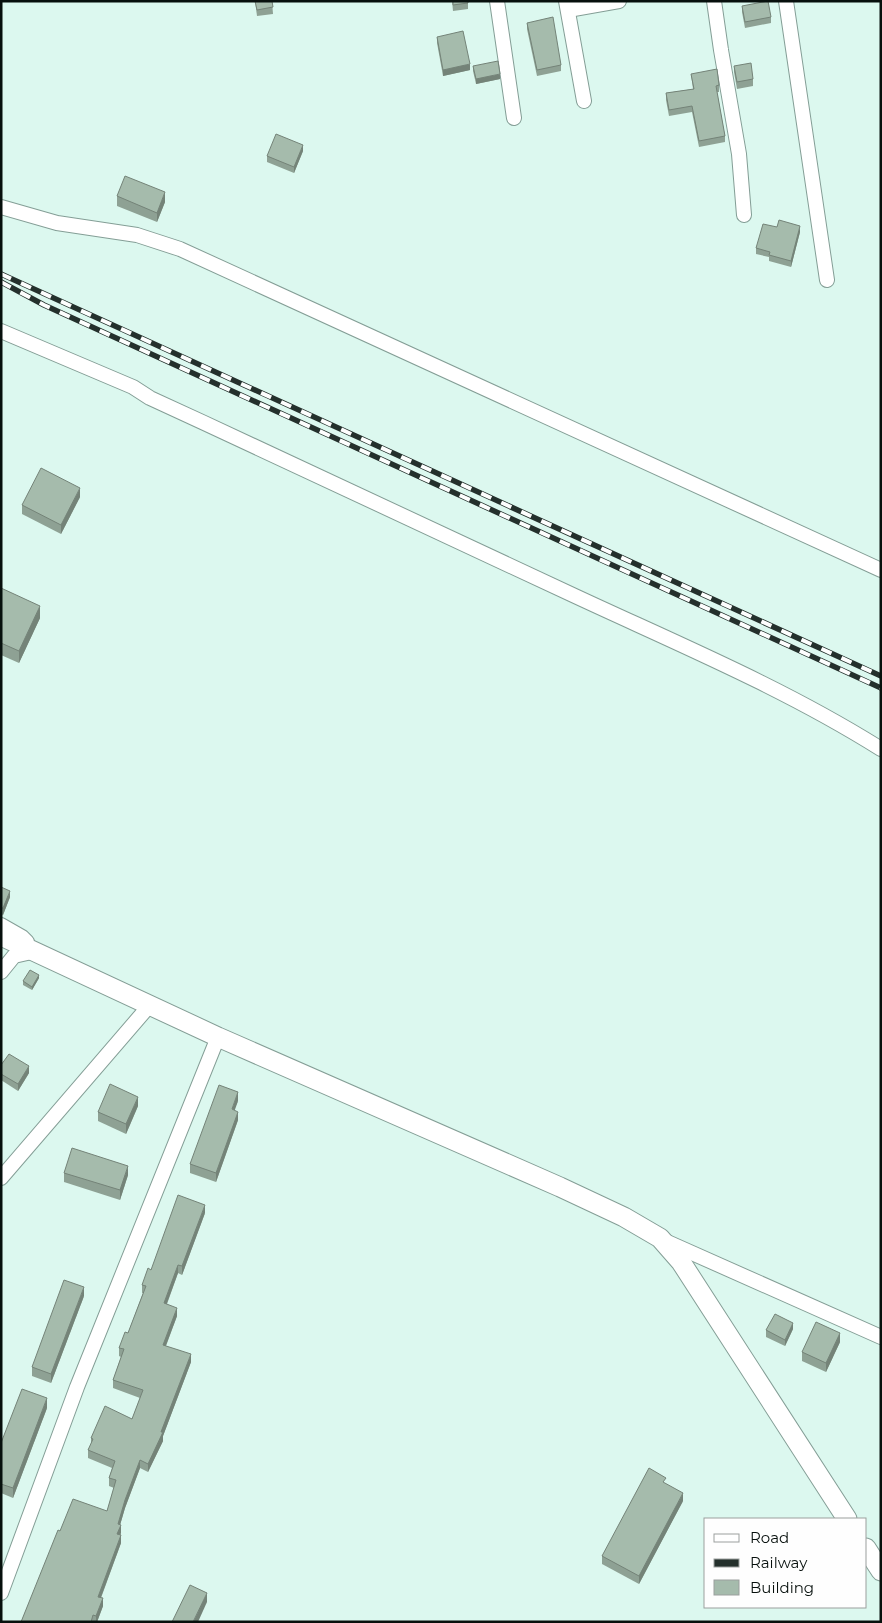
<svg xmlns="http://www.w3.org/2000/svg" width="882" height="1623" font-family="Montserrat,sans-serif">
<rect width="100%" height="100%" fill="#dcf8ef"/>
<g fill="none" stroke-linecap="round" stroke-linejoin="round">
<!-- minor casing -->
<g stroke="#849e96" stroke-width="16">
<g id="minor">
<path d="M 497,1 L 514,118"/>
<path d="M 566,1 L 584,101"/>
<path d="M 714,1 L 721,50 L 739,154 L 744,215"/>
<path d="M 786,1 L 827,280"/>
<path d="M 568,10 L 619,1"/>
<path d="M 1,207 L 57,223 L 137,235 L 180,249 L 881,570"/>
<path d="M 1,331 L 133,387 L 150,398 C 292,463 433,530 575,596 C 678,644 784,688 881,749"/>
<path d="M 1,925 L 22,937 L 27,942"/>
<path d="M 1,972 L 14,956 L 36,951"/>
<path d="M 1,1178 L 149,1006"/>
<path d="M 665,1241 L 881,1337"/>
<path d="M 1,1593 L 77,1387 L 218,1037"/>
</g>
</g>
<!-- secondary casing -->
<g stroke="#849e96" stroke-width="21">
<g id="secondary">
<path d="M 1,936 L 218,1037 L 560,1187 L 624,1217 L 660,1238 L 681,1262 L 847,1519"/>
<path d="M 866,1548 L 881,1571"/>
</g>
</g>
<!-- minor -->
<use href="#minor" stroke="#fff" stroke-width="14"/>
<!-- secondary -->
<use href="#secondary" stroke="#fff" stroke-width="19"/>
<!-- rail casing -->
<g stroke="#24302c" stroke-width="5.5">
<g id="rail">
<path d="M 1,274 L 881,676"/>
<path d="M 1,282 L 44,305 L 881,688"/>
</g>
</g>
<!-- rail -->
<use href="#rail" stroke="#fefefe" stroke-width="4" stroke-dasharray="11" stroke-linecap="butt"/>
</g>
<!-- wall -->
<g fill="#8ea194">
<path d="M 255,1 L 272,1 L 273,14 L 257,16 Z"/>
<path d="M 452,1 L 468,1 L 468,9 L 453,11 Z"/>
<path d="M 742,6 L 771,17 L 771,23 L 745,28 L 742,12 Z"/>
<path d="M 527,23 L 561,65 L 561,71 L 537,76 L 527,29 Z"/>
<path d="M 437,37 L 470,70 L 443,76 L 437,43 Z"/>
<path d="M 473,66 L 500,79 L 476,84 L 473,71 Z"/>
<path d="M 734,66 L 753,79 L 753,86 L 737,89 L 734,72 Z"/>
<path d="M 691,74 L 719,85 L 719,92 L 717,92 L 725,136 L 725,142 L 699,147 L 692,112 L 669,116 L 666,100 L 666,93 L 693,89 Z"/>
<path d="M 303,151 L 294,173 L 267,162 L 267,156 Z"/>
<path d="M 117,196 L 165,202 L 157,222 L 117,206 Z"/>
<path d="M 777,227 L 800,232 L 791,267 L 769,261 L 769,257 L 756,254 L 756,248 Z"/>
<path d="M 80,497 L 61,534 L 22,514 L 22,505 Z"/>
<path d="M 1,588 L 40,618 L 19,663 L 1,655 Z"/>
<path d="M 1,887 L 10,897 L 3,915 L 1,914 Z"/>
<path d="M 39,978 L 32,990 L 23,985 L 23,981 Z"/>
<path d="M 1,1065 L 29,1073 L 18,1091 L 1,1080 Z"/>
<path d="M 238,1101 L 234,1110 L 238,1120 L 216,1182 L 190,1173 L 190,1164 Z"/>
<path d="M 138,1106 L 126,1134 L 98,1121 L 98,1112 Z"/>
<path d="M 64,1173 L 128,1175 L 120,1200 L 64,1182 Z"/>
<path d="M 205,1213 L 182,1275 L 178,1273 L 167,1304 L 177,1316 L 166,1346 L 191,1362 L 163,1436 L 163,1441 L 148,1472 L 140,1468 L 125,1508 L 120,1525 L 121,1543 L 101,1598 L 103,1606 L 97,1622 L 21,1622 L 60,1531 L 107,1511 L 114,1488 L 109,1486 L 109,1478 L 112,1468 L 88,1458 L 88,1450 L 91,1444 L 91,1438 L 132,1419 L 140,1398 L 113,1388 L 113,1380 L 121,1357 L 119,1356 L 119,1348 L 128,1333 L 143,1293 L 142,1293 L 142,1285 L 151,1270 Z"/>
<path d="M 84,1296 L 51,1383 L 32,1376 L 32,1367 Z"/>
<path d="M 793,1329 L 785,1346 L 766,1337 L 766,1330 Z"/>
<path d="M 840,1342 L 826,1372 L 802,1361 L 802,1352 Z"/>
<path d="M 47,1408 L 13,1498 L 1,1493 L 1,1443 Z"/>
<path d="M 683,1501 L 639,1584 L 602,1564 L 602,1556 Z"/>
</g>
<!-- shaded-wall -->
<g fill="#748378">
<path d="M 470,64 L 470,70 L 443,76 L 443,70 Z"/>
<path d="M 500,74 L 500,79 L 476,84 L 476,79 Z"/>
<path d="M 303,145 L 303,151 L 294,173 L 294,167 Z"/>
<path d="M 165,192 L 165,202 L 157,222 L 157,213 Z"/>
<path d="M 800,226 L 800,232 L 791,267 L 791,261 Z"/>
<path d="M 80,488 L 80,497 L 61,534 L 61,525 Z"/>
<path d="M 40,606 L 40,618 L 19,663 L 19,651 Z"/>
<path d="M 10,891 L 10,897 L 3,915 L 3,908 Z"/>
<path d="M 39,975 L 39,978 L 32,990 L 32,987 Z"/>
<path d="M 29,1066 L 29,1073 L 18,1091 L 18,1084 Z"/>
<path d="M 238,1092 L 238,1101 L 232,1118 L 232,1109 Z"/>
<path d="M 138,1097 L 138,1106 L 126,1134 L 126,1124 Z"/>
<path d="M 238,1112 L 238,1120 L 216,1182 L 216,1173 Z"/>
<path d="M 128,1166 L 128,1175 L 120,1200 L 120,1190 Z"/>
<path d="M 205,1205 L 205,1213 L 182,1275 L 182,1266 Z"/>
<path d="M 178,1265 L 178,1273 L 164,1311 L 164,1303 Z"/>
<path d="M 84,1287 L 84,1296 L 51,1383 L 51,1374 Z"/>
<path d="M 177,1308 L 177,1316 L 163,1353 L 163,1345 Z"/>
<path d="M 793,1323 L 793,1329 L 785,1346 L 785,1340 Z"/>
<path d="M 840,1333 L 840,1342 L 826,1372 L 826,1363 Z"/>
<path d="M 191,1354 L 191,1362 L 163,1436 L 163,1441 L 148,1472 L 148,1464 Z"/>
<path d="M 47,1398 L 47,1408 L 13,1498 L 13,1488 Z"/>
<path d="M 140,1460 L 140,1468 L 125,1508 L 118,1532 L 118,1524 L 125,1500 Z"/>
<path d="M 683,1493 L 683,1501 L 639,1584 L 639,1576 Z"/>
<path d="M 121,1525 L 121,1533 L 117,1542 L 117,1534 Z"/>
<path d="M 121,1535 L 121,1543 L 98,1605 L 98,1597 Z"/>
<path d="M 207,1593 L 207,1602 L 198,1622 L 193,1622 Z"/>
<path d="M 103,1598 L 103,1606 L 97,1622 L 96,1622 L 96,1616 Z"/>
</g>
<!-- building -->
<g fill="#a5bbac" stroke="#748378">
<path d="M 255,1 L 272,1 L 273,7 L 257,10 Z"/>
<path d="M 453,1 L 468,1 L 468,3 L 453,5 Z"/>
<path d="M 768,1 L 771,17 L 745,22 L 742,6 Z"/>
<path d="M 553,17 L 561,65 L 537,70 L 527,23 Z"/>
<path d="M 463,31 L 470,64 L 443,70 L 437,37 Z"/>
<path d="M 498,61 L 500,74 L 476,79 L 473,66 Z"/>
<path d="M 751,63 L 753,79 L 737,82 L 734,66 Z"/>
<path d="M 717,69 L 719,85 L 716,86 L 725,136 L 699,141 L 692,106 L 669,110 L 666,93 L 694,89 L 691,74 Z"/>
<path d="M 276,134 L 303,145 L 294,167 L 267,156 Z"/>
<path d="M 125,176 L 165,192 L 157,213 L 117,196 Z"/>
<path d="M 779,220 L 800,226 L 791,261 L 769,255 L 770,252 L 756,248 L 763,224 L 777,227 Z"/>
<path d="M 41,468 L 80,488 L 61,525 L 22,505 Z"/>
<path d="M 1,588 L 40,606 L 19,651 L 1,643 Z"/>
<path d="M 1,887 L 10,891 L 3,908 L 1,908 Z"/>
<path d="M 30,970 L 39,975 L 32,987 L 23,981 Z"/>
<path d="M 9,1054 L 29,1066 L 18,1084 L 1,1074 L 1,1065 Z"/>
<path d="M 110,1084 L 138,1097 L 126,1124 L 98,1112 Z"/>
<path d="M 219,1085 L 238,1092 L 232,1109 L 238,1112 L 216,1173 L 190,1164 Z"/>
<path d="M 72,1148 L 128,1166 L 120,1190 L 64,1173 Z"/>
<path d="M 178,1195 L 205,1205 L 182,1266 L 178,1265 L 164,1303 L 177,1308 L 163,1345 L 191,1354 L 161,1432 L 163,1432 L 148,1464 L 140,1460 L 125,1500 L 118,1524 L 121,1525 L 117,1534 L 121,1535 L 98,1597 L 103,1598 L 96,1616 L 93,1615 L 91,1622 L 21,1622 L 58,1530 L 60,1531 L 73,1499 L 107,1511 L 116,1480 L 109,1478 L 115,1461 L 88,1450 L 93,1439 L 91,1438 L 105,1406 L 132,1419 L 143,1390 L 113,1380 L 124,1349 L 119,1348 L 125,1332 L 128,1333 L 146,1286 L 142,1285 L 148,1268 L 151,1270 Z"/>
<path d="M 64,1280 L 84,1287 L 51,1374 L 32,1367 Z"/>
<path d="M 775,1314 L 793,1323 L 785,1340 L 766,1330 Z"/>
<path d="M 816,1322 L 840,1333 L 826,1363 L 802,1352 Z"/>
<path d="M 22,1389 L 47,1398 L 13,1488 L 1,1484 L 1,1443 Z"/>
<path d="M 649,1468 L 666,1478 L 663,1482 L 683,1493 L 639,1576 L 602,1556 Z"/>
<path d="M 190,1585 L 207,1593 L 193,1622 L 172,1622 Z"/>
</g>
<!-- border -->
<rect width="882" height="1623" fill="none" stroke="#07100d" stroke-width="5"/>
<!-- legend -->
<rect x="704" y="1518" width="162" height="90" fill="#fefefe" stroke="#9b9f9e"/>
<rect x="714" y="1534" width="25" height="8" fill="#ffffff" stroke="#9b9f9e"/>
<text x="750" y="1543" font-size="15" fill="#07100d">Road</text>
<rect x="714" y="1559" width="25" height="8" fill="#24302c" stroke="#9b9f9e"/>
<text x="750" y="1568" font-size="15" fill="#07100d">Railway</text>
<rect x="714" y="1580" width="25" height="15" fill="#a5bbac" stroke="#9b9f9e"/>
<text x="750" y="1593" font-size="15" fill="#07100d">Building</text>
</svg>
